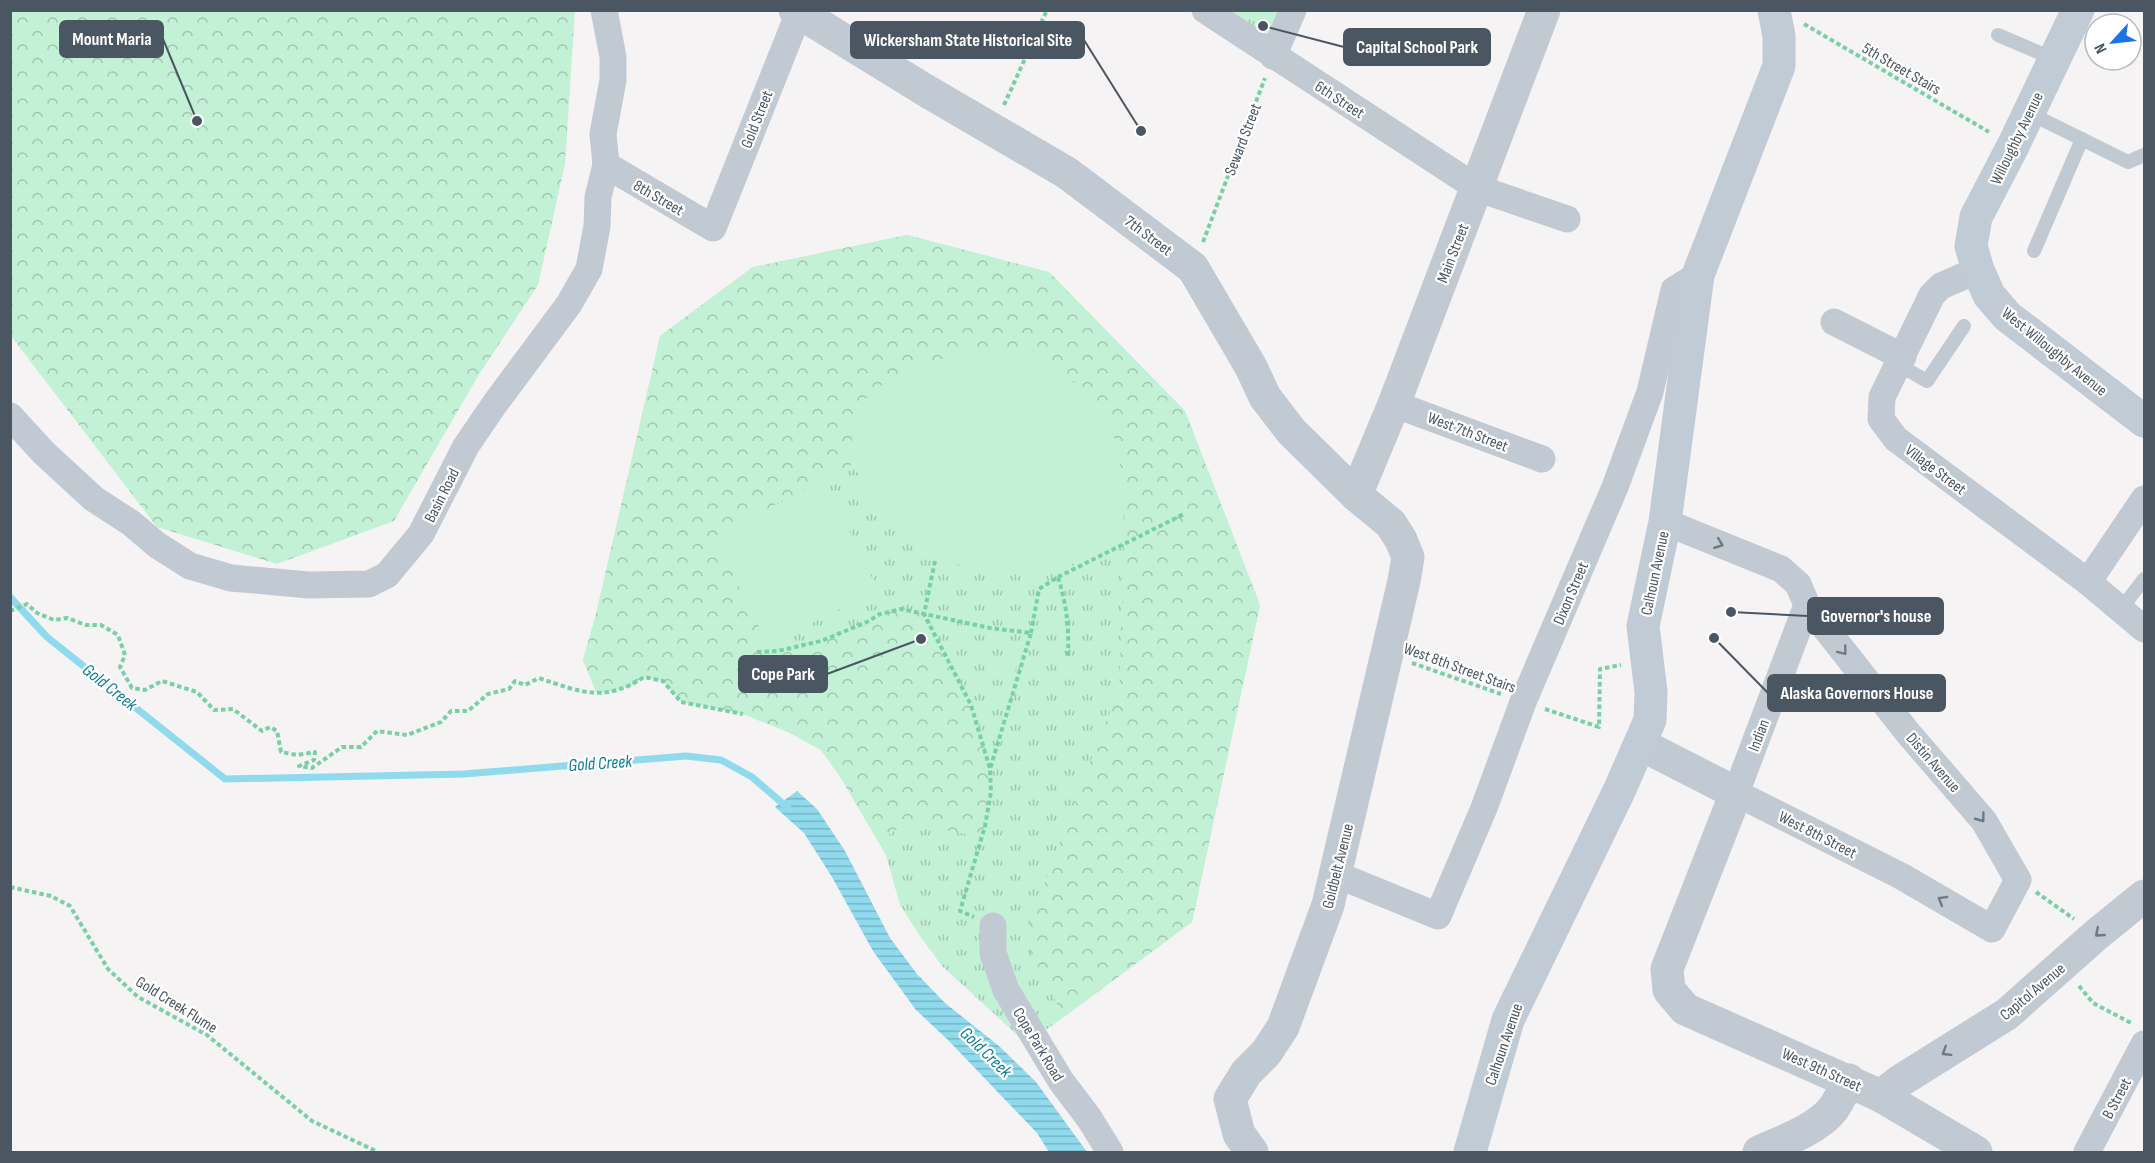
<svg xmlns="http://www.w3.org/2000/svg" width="2155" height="1163" font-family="'Sofia Sans Condensed',sans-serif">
<defs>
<pattern id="grass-tufts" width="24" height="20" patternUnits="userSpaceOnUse" patternTransform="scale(1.5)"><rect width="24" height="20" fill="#c3f1d5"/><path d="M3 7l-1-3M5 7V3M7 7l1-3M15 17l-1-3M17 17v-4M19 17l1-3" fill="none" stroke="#a0c6b0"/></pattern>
<pattern id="forest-crowns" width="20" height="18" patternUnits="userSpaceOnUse" patternTransform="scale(1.5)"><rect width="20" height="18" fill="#c3f1d5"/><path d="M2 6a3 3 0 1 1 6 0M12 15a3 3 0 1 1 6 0" fill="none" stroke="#a0c6b0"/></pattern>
<pattern id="water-rules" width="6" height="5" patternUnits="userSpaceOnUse" patternTransform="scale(1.5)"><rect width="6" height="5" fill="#90daee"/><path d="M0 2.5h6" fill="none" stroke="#78b4c4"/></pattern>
</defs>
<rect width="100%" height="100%" fill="#f5f3f3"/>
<!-- grass -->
<g fill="url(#grass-tufts)">
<path d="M 1227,11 L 1283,11 L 1271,41 Z"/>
<path d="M 907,235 L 1049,272 L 1185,411 L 1260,605 L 1192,922 L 1027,1044 L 942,966 L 920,936 L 900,905 L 886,855 L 841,778 L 821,750 L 788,732 L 743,714 L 681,702 L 662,681 L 644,677 L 629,687 L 597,694 L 583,660 L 625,512 L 660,336 L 753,267 Z"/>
</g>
<!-- forest -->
<g fill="url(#forest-crowns)">
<path d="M 11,11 L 575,11 L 565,164 L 538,285 L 478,376 L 394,521 L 277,564 L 157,527 L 11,336 Z"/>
<path d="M 907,235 L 1049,272 L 1185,411 L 1260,605 L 1192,922 L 1064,1017 L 1024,940 L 1082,782 L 1119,689 L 1125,515 L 1120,465 L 1107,417 L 1076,383 L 1043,361 L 994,349 L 932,361 L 906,372 L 881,386 L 851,455 L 854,463 L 715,536 L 768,645 L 759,651 L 821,641 L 867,622 L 880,614 L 901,609 L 924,614 C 950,661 979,714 990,768 C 994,789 988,817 982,837 L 908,823 L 878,841 L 841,778 L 821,750 L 788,732 L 743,714 L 681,702 L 662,681 L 644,677 L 629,687 L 597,694 L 583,660 L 595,618 L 660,336 L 753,267 Z"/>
</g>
<!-- garden -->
<g fill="#c3f1d5">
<path d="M 994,349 C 1005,350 1016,350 1026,353 C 1045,357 1100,401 1108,419 C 1123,455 1125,502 1123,541 C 1079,563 1049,578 998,573 C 942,568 890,535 864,485 C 854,467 849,453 853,433 C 855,424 857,411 862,403 C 865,399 869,396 872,394 C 906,364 952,356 994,349 Z"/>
<path d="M 824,480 L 878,590 L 768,645 L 715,536 Z"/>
<path d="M 1012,650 L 1020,652 L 1005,710 L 997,708 Z"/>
</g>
<!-- water -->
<path fill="url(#water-rules)" d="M 797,791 L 817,809 L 845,851 L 890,938 L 917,974 L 945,1003 L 999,1046 L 1036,1082 L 1087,1152 L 1049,1152 L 1037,1133 L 948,1040 L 916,1010 L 873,951 L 832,877 L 804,833 L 775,807 Z"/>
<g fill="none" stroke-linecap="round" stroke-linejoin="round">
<!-- stream -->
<path stroke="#90daee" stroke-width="7" d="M 10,597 L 47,637 L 225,779 L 464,774 L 686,756 L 721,760 L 752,777 L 788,808"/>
<!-- path -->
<g stroke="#7ad0a6" stroke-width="4" stroke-dasharray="4.5 3" stroke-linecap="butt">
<path d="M 1804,24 L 1989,132"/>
<path d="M 1004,105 L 1047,10"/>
<path d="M 1203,242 L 1265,78"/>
<path d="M 935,561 L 924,614 L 971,705 L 990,769 L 991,792 L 985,826 L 960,911 L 974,917"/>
<path d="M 1058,577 L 1184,514"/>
<path d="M 10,611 L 27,604 L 37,613 L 54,620 L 67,618 L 86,625 L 101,625 L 118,635 L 125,655 L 120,667 L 132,688 L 145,690 L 162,681 L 197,692 L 214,710 L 233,709 L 262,731 L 270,727 L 277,731 L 281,752 L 297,755 L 315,752 L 314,760 L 299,766 L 312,768 L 342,747 L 361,747 L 377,731 L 407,735 L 441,722 L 451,711 L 468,711 L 488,694 L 509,689 L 515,681 L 525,685 L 539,678 C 580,692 605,703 644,677 L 663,681 L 681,702 L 743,714"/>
<path d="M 1031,633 L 1039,589 L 1058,577 C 1067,607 1069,625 1068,656"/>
<path d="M 757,652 L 778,651 L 821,641 L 867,622 L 880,614 L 901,609 L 990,628 L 1031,633 L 990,769"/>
<path d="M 1412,663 L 1501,694"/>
<path d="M 1545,709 L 1599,727 L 1600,669 L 1621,665"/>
<path d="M 10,887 L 51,896 L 70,906 L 108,969 L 138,997 L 207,1035 L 312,1121 L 378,1152"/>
<path d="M 2036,892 L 2074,919"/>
<path d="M 2079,986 L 2093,1003 L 2133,1024"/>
</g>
<!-- service -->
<g stroke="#c1cad2" stroke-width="14">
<path d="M 1998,35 L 2054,59"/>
<path d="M 2029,113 L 2128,162 L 2144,155"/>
<path d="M 2034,251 L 2082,139"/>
<path d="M 1899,365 L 1927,381 L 1964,326"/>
<path d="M 2121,609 L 2144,579"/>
</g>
<!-- minor -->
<g stroke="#c1cad2" stroke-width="27">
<path d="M 1205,10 L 1477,188 L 1567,219"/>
<path d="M 1273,56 L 1293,10"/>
<path d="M 606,165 L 713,228 L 800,10"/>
<path d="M 1978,270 L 1941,286 L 1932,295 L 1882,397 L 1881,419 L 1896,439 L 2088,582 L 2144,629"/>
<path d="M 1834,322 L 1903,357"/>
<path d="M 1394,404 L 1542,459"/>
<path d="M 10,416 L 44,453 L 94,499 L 131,523 L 157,545 L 190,566 L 231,578 L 309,585 L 369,584 L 387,575 L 421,534 L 466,446 L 494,405 L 569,304 L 589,269 L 597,226 L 598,197 L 606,165 L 603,134 L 613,80 L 613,57 L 604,10"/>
<path d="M 1665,522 L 1781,569 L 1798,584 L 1807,605 L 1736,793 L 1901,876 L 1992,929 L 2018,880 L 1984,821 L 1908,733 L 1807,605"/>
<path d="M 2088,582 L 2144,499"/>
<path d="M 1335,874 L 1438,916 L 1484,808 L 1523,702 L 1615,487 L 1650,392 L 1674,290 L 1698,275"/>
<path d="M 993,926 L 993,953 L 1006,990 L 1061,1081 L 1089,1118 L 1110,1152"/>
<path d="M 2087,1152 L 2144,1044"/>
</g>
<!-- tertiary -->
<g stroke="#c1cad2" stroke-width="33">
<path d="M 795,10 L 925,90 L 1067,173 L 1193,268 L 1251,367 L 1265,397 L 1291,431 L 1356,495 L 1391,524 L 1401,540 L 1408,557 L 1404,581 L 1328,905 L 1283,1027 L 1266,1053 L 1246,1073 L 1230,1099 L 1239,1134 L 1252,1152"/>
<path d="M 1356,495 L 1394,404 L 1544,10"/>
<path d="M 1640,744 L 1736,793 L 1667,969 L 1669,990 L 1685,1009 L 1881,1096 L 1976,1152"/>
<path d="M 1881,1096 L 1900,1081 L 2007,1014 L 2096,935 L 2144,896"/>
<path d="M 1759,1152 C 1781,1142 1818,1129 1833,1109 C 1839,1101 1844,1090 1849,1080"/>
</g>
<!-- secondary -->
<g stroke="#c1cbd6" stroke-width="33">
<path d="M 2078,10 L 2013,146 L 1976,217 L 1971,246 L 1978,270 L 1989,295 L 2007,316 L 2144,421"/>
<path d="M 1470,1152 L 1508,1020 L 1620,789 L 1650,720 L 1651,692 L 1643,626 L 1665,522 L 1698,275 L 1779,66 L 1779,36 L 1774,10"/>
</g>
</g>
<!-- one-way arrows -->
<defs><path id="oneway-chevron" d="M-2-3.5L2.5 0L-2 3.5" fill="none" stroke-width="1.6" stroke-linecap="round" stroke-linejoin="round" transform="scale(1.5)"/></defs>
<g stroke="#6e7983">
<use href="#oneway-chevron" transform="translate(1719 544) rotate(22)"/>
<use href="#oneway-chevron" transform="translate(1843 651) rotate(52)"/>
<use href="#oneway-chevron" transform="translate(1981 818) rotate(53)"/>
<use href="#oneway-chevron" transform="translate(1942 900) rotate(-150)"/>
<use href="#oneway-chevron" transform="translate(2099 933) rotate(139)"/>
<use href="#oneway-chevron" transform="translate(1946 1052) rotate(148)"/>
</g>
<g text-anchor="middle" stroke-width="4.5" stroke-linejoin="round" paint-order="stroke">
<!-- street labels -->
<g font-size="16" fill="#4a5661" stroke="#fff">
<text transform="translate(1902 68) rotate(30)" y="6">5th Street Stairs</text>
<text transform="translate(1340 99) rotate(33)" y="6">6th Street</text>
<text transform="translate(756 119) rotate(-68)" y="6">Gold Street</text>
<text transform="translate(2016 138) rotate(-64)" y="6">Willoughby Avenue</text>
<text transform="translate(1242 139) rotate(-69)" y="6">Seward Street</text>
<text transform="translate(659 197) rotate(30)" y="6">8th Street</text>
<text transform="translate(1149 235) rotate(37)" y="6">7th Street</text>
<text transform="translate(1452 253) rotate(-69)" y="6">Main Street</text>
<text transform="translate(2055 351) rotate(39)" y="6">West Willoughby Avenue</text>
<text transform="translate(1468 431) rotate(21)" y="6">West 7th Street</text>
<text transform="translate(1936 469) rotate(37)" y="6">Village Street</text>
<text transform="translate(441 495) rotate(-63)" y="6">Basin Road</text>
<text transform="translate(1654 573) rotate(-78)" y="6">Calhoun Avenue</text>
<text transform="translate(1570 593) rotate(-67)" y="6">Dixon Street</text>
<text transform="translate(1460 667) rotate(20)" y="6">West 8th Street Stairs</text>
<text transform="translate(1758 735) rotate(-69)" y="6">Indian</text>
<text transform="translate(1934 762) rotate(49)" y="6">Distin Avenue</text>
<text transform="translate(1818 834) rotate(27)" y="6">West 8th Street</text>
<text transform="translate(1337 866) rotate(-76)" y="6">Goldbelt Avenue</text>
<text transform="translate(2032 991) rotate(-40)" y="6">Capitol Avenue</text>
<text transform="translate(177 1004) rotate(32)" y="6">Gold Creek Flume</text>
<text transform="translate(1039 1044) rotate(59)" y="6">Cope Park Road</text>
<text transform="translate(1503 1044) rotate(-71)" y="6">Calhoun Avenue</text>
<text transform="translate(1822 1069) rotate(24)" y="6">West 9th Street</text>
<text transform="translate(2116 1098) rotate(-62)" y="6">B Street</text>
</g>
<!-- water labels -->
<g font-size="18" font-style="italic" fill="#0c7c9b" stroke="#fff">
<text transform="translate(110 687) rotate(38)" y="6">Gold Creek</text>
<text transform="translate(600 763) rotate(-4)" y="6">Gold Creek</text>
<text transform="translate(986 1052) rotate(44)" y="6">Gold Creek</text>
</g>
</g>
<!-- callouts -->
<path fill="none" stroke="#4a5661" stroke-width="2" d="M197 121L163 39M1141 131L1084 40M1263 26L1344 47M1731 612L1808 616M921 639L827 674M1714 638L1768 693"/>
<g fill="#4a5661" stroke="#fff" stroke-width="2">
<circle cx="197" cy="121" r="6"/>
<circle cx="1141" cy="131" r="6"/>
<circle cx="1263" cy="26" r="6"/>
<circle cx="1731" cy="612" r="6"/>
<circle cx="921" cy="639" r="6"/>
<circle cx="1714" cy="638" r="6"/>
</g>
<g fill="#4a5661" stroke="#4a5661" stroke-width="2">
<rect x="60" y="21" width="103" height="36" rx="6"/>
<rect x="851" y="22" width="233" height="36" rx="6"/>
<rect x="1344" y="29" width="146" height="36" rx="6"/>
<rect x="1808" y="598" width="135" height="36" rx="6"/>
<rect x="739" y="656" width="88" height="36" rx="6"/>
<rect x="1768" y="675" width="177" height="36" rx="6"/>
</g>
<g font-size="18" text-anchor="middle" font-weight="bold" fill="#fff">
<text x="112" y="45">Mount Maria</text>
<text x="968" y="46">Wickersham State Historical Site</text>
<text x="1417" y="53">Capital School Park</text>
<text x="1876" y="622">Governor's house</text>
<text x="783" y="680">Cope Park</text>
<text x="1857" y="699">Alaska Governors House</text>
</g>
<!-- border -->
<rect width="2155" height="1163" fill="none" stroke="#4a5661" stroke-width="24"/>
<!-- north arrow -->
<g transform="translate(2113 42) rotate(243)"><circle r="28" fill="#ffffff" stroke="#b7bbc0" stroke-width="1.5"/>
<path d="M0-4.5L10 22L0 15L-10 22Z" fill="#1a73e8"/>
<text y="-9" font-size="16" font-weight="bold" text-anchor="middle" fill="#4a5661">N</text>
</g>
</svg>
